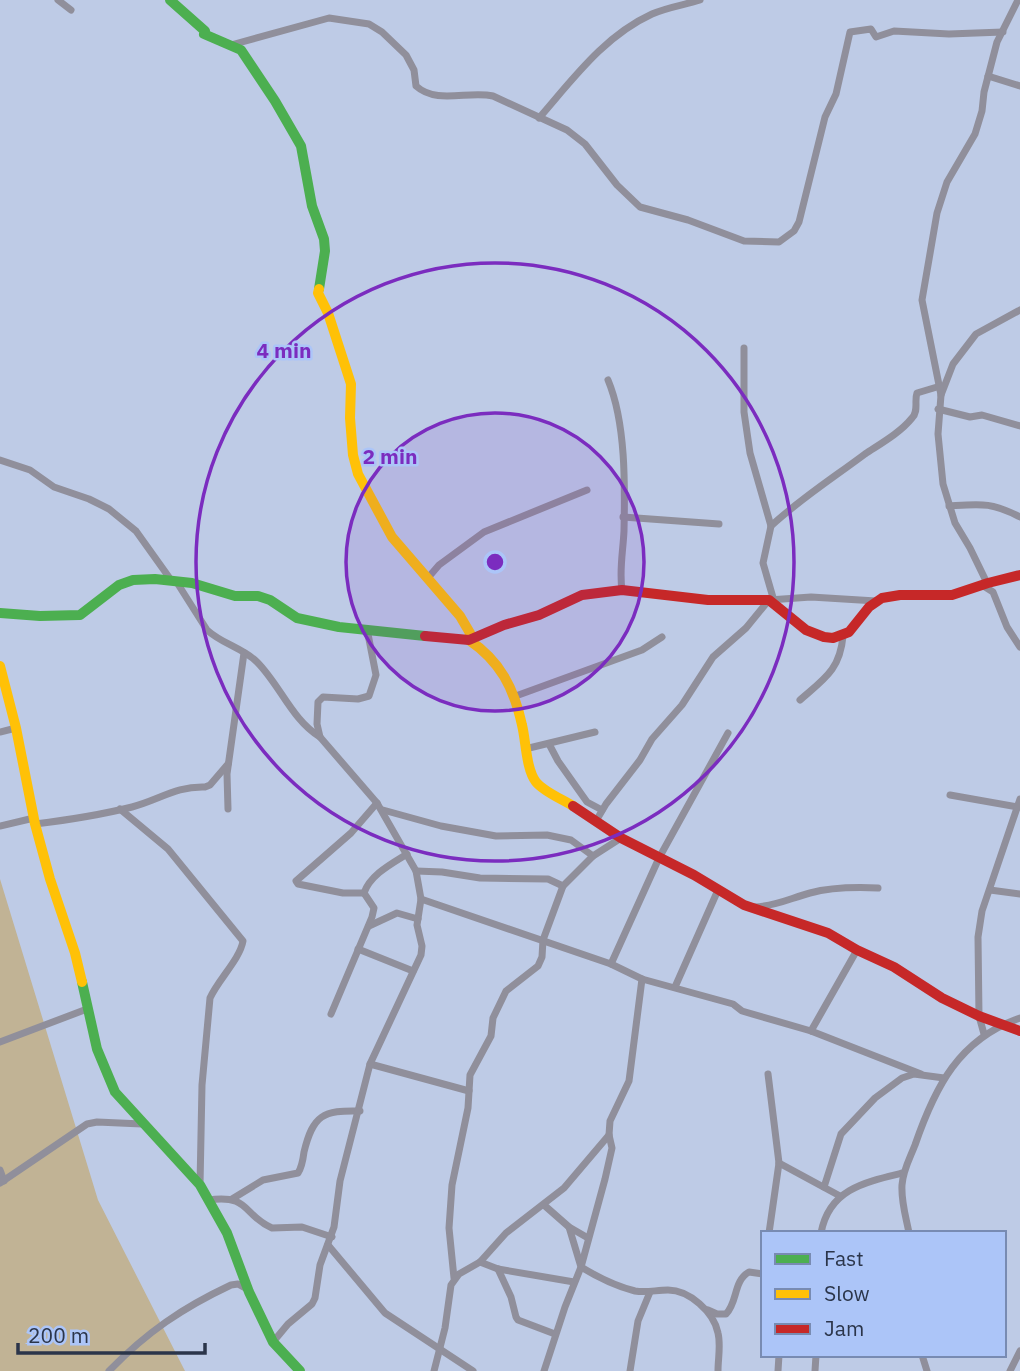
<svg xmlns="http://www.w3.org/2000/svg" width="1020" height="1371" font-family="'IBM Plex Sans',sans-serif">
<rect width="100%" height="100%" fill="#becbe6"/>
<!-- green -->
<path fill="#c1b395" d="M 0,879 L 98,1200 L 185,1371 L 0,1371 Z"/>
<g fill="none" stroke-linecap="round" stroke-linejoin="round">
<!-- street -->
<g stroke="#908f9b" stroke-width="7">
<path d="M 58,0 L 71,10"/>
<path d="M 231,45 L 329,18 L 369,24 L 382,32 L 406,55 L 414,70 L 416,86 C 437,105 469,90 493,96 L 567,130 L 585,144 L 617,185 L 640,207 L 688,220 L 744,241 L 779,242 L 794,231 L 799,222 L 825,117 L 836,94 L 850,32 L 871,29 L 876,37 L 894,31 L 949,34 L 1003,32"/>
<path d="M 988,76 L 1020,86"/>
<path d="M 539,118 C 573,79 604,36 652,14 C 668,7 684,5 700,0"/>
<path d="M 744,348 L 744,412 L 750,453 L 771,526 L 763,563 L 774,601"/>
<path d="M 608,380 C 626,423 625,486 624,531 C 623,552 619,570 622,590"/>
<path d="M 941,395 L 953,364 L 976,334 L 1020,310"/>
<path d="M 938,409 L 970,417 L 982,415 L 1020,426"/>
<path d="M 0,460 L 30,470 L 54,487 L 89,499 L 109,509 L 136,531 L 171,580"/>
<path d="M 949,506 C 981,504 991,502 1020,517"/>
<path d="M 623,517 L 719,524"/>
<path d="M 771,526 C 800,499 833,478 865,454 C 880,444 900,433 912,418 C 919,411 914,401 917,393 L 937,387"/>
<path d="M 427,579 L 439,565 L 484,532 L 587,490"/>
<path d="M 176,581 L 207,630 C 222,644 243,648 257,662 C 280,685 292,720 320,737"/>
<path d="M 987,583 L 970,548 L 955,523 L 943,484 L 938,434 L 941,395 L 922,300 L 937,213 L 947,182 L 975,134 L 982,111 L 984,92 L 997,42 L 1018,0"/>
<path d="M 982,585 L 993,592 L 1007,627 L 1020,647"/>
<path d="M 513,697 L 642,650 L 662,637"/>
<path d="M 800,700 C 824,679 840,670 843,636"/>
<path d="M 0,732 L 16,728"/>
<path d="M 549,744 L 558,761 L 587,802 L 602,810"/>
<path d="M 525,749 L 595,732"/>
<path d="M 950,795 L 1018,807"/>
<path d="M 120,809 L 168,849 L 243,941 C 240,959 218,980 210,998 L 202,1085 L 200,1185"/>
<path d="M 228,809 L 227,774 L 244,653"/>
<path d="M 383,810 L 441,826 L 496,836 L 547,835 L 571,840 L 593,856"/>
<path d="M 596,821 L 606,804 L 640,760 L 652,739 L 682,705 L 713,657 L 746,628 L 769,600 L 811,597 L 876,601"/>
<path d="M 35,824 C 68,820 100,815 132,807 C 159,800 176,786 205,787 L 210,785 L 228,764"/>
<path d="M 0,826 L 34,818"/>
<path d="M 416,871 L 442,872 L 480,878 L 548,879 L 563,886"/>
<path d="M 990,890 L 1020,894"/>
<path d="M 364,893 L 343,893 L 298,884 L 296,881 L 351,833 L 377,803"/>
<path d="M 421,899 L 611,964 L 642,979 L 733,1004 L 742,1011 L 811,1031 L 921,1074"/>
<path d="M 755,907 C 776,906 791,898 810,893 C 832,887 856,887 878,888"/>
<path d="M 369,926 L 397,913 L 418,919"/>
<path d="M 358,949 L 413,971"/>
<path d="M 611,964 L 659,858 L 728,733"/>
<path d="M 675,987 L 718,890"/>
<path d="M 331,1014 L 372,917 L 374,908 L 364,893 C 370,875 391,864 407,854"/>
<path d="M 811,1031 L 857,950"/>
<path d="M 984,1034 L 979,1016 L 978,937 L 982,911 L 1020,799"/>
<path d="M 0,1042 L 87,1009"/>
<path d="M 370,1064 L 469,1091"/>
<path d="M 768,1074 L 779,1163 L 769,1233"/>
<path d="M 779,1163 L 840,1196"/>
<path d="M 0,1170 L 4,1181"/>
<path d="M 0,1183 L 87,1124 L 97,1122 L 142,1124"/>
<path d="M 824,1187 L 841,1134 L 875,1098 L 902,1078 L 914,1074 L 944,1078"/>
<path d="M 232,1199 L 263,1180 L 298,1173 C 302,1167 303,1160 304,1152 C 313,1115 323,1110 360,1111"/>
<path d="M 208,1200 C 251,1194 242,1215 272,1228 L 302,1227 L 332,1237"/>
<path d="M 544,1205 L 569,1227 L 588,1238"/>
<path d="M 569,1227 L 581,1267 C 599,1278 615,1286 635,1291 C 647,1293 656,1290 668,1290 C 689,1290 714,1312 718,1333 C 721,1345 718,1358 718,1371"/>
<path d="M 821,1233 C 829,1189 865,1182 903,1173"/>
<path d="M 909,1233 C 906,1217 901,1202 902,1185 C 903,1170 910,1158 915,1145 C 935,1087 959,1039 1020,1018"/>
<path d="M 328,1245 L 385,1313 L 473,1371"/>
<path d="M 480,1262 L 498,1269 L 574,1282"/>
<path d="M 498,1269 L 511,1297 L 516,1317 L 518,1320 L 555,1334"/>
<path d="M 454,1278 L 449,1228 L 452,1185 L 468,1108 L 470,1075 L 491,1036 L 493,1018 L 506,991 L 538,966 L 542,957 L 543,940 L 563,886 L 593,856 L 621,838"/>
<path d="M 708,1310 L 717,1314 L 726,1314 C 738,1302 733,1281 749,1272 L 763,1274"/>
<path d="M 273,1342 L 288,1324 L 312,1304 L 315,1298 L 320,1265 L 334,1227 L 340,1181 L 370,1064 L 421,955 L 422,946 L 417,925 L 421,899 L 416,871 L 377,803 L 320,737 L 317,724 L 318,702 L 323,697 L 358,699 L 369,696 L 376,675 L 367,629"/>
<path d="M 922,1355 L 927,1371"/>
<path d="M 109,1371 C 147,1332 182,1308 231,1285 L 238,1284 L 247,1289"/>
<path d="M 434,1371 L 445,1328 L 451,1285 L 459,1274 L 480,1262 L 506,1233 L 564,1188 L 609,1135"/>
<path d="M 544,1371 L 565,1307 L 581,1267 L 605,1179 L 612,1148 L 609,1135 L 610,1121 L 629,1081 L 642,979"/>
<path d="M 630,1371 L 638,1321 L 650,1292"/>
<path d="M 778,1371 L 779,1355"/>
<path d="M 815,1371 L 816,1355"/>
<path d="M 1010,1371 L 1020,1351"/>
</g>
<!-- fast -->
<g stroke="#4caf50" stroke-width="10">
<path d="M 170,0 L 205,31 L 204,34 L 241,50 L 275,101 L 301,146 L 312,206 L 324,239 L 325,251 L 319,289"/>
<path d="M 0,613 L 40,616 L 80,615 L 119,585 L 133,580 L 155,579 L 192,583 L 235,596 L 258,596 L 270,600 L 297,618 L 339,627 L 425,636"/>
<path d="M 82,982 L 97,1049 L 115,1092 L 200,1185 L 227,1233 L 249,1292 L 273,1342 L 300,1371"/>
</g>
<!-- slow -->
<g stroke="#ffc107" stroke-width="10">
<path d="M 319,289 L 318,293 L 328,313 L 351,384 L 350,418 L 353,455 L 358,474 L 392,537 L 460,616 L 470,633 L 469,640 C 500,661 514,688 522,725 C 526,741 526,769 536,782 C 544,792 562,799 573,806"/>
<path d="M 0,666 L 16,728 L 35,824 L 50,879 L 75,953 L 82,982"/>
</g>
<!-- jam -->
<g stroke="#c62828" stroke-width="10">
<path d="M 425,636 L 469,640 L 504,625 L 539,615 L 582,595 L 622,590 L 708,600 L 769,600 L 806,630 L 824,637 L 833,638 L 849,632 L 869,607 L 882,598 L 900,595 L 952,595 L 988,583 L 1020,575"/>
<path d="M 573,806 L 621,838 L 694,875 L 744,905 L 828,933 L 857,950 L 894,967 L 942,998 L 979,1016 L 1020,1031"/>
</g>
</g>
<!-- distance rings -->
<circle cx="495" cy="562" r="149" fill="#7b2cbf" fill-opacity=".12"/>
<g fill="none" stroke="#7b2cbf" stroke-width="3.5">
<circle cx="495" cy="562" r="149"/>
<circle cx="495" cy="562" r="299"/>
</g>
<circle cx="495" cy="562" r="10" fill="#7b2cbf" stroke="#acc5f8" stroke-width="3.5"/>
<g font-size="21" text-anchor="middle" font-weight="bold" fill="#7b2cbf" stroke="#acc5f8" stroke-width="5" stroke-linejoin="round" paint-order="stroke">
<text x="284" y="358">4 min</text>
<text x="390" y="464">2 min</text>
</g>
<!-- legend -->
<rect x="761" y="1231" width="245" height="126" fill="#acc5f8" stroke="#788bb2" stroke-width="2"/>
<rect x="775" y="1254" width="35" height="10" fill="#4caf50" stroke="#788bb2" stroke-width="2"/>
<text x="824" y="1266" font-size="21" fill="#2b354a">Fast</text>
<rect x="775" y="1289" width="35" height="10" fill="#ffc107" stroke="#788bb2" stroke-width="2"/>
<text x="824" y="1301" font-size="21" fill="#2b354a">Slow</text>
<rect x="775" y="1324" width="35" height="10" fill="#c62828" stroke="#788bb2" stroke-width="2"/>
<text x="824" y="1336" font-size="21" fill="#2b354a">Jam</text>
<!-- scale -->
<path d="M18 1343v10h187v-10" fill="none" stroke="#2b354a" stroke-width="3.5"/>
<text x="28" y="1343" font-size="21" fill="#2b354a" stroke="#acc5f8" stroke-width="5" paint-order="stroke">200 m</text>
</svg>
